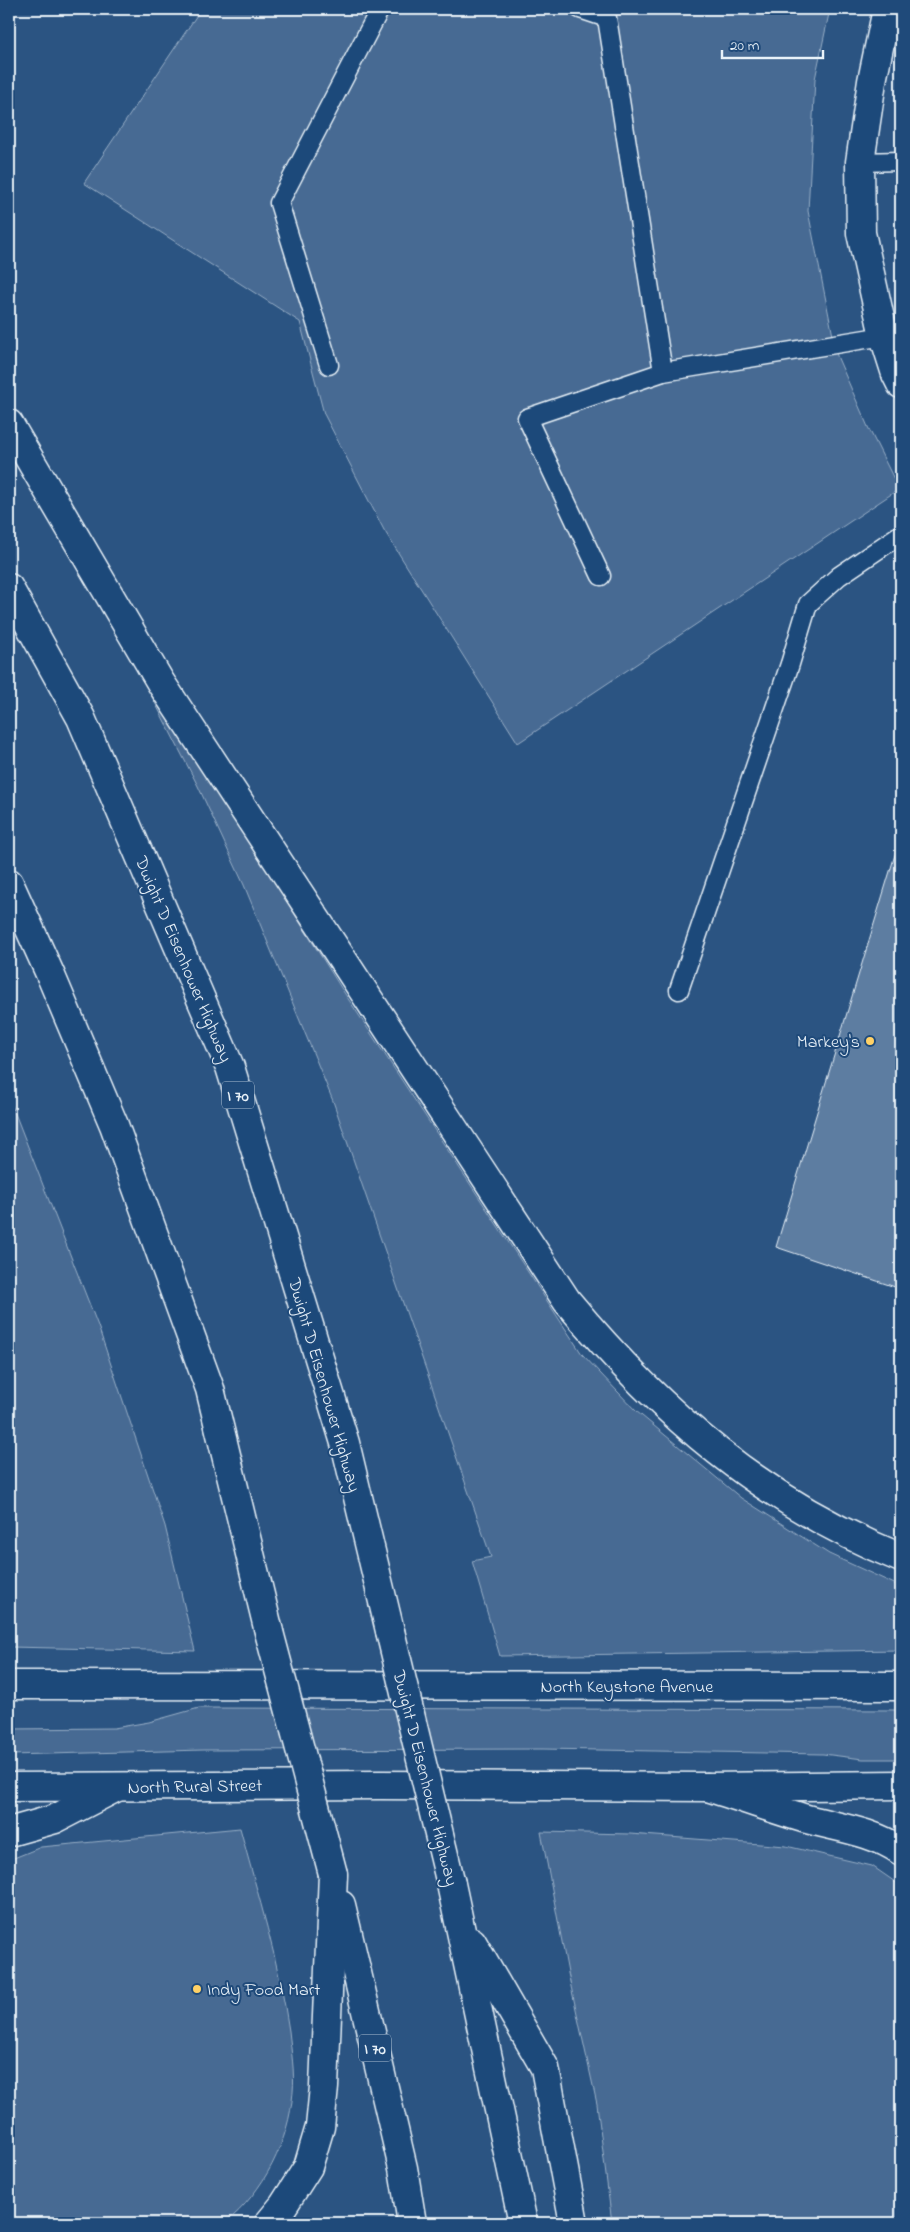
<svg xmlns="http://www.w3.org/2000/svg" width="910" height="2232" font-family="'Indie Flower',sans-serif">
<rect width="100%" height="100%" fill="#2b5482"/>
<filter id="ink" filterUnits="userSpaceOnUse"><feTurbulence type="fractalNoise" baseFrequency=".02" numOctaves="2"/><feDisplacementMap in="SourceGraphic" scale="10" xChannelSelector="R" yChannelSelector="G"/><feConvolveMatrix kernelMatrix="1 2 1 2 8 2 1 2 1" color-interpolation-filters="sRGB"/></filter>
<g filter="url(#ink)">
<!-- green -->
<g fill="#476b93" stroke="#98aec6">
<path d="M 201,9 L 830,9 L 815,79 L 808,211 L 837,356 L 868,427 L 899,489 L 518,743 L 384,530 L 324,414 L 300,322 L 84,183 Z"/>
<path d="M 150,693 L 178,728 L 343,991 L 582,1354 L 636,1411 L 741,1498 L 829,1554 L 901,1587 L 901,1650 L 500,1656 L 472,1561 L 491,1557 L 333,1101 L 244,885 L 198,786 Z"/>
<path d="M 9,1098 L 98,1326 L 165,1526 L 195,1651 L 9,1647 Z"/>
<path d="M 199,1708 L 901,1710 L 901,1759 L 863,1759 L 823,1754 L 543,1749 L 204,1750 L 9,1755 L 9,1729 L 114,1728 L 149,1722 Z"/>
<path d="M 240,1828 C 258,1895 279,1962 289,2031 C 291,2050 295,2072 293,2092 C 289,2141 264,2192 225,2223 L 9,2223 L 9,1860 L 41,1847 Z"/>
<path d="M 541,1832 L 630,1834 L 786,1846 L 872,1866 L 901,1886 L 901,2223 L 612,2223 L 597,2104 L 568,1973 Z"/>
</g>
<!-- building -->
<path fill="#5d7da1" stroke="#e8f1f8" d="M 901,835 L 901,1289 L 776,1247 Z"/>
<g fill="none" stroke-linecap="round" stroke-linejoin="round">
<!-- lane casing -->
<g stroke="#e8f1f8" stroke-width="21">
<g id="lane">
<path d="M 580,9 L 607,18 L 663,372"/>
<path d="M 882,31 L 901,35"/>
<path d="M 860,162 L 901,161"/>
<path d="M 329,365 L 279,203 L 380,9"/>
<path d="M 601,576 L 527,418 L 663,372 L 884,336"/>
<path d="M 679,990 L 790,664 L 808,604 L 839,576 L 901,534"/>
</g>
</g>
<!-- street casing -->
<g stroke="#e8f1f8" stroke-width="31">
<path id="street" d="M 887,9 L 872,81 L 860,162 L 861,233 L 884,336 L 896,374 L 901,384"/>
</g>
<!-- primary casing -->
<g stroke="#e8f1f8" stroke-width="31">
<g id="primary">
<path d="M 9,1685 L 901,1686"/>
<path d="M 9,1787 L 380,1785 L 707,1787 L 901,1785"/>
</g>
</g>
<!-- highway casing -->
<g stroke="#e8f1f8" stroke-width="31">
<g id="highway">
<path d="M 9,424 L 161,683 L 567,1301 C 662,1415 763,1502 901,1558"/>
<path d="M 9,588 L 81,718 L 230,1067 L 345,1443 L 390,1631"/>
<path d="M 9,883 L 51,976 L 114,1125 L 210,1389 L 269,1632"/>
<path d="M 707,1787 C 739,1797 771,1808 803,1818 C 835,1827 873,1831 901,1851"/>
<path d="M 9,1832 L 55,1819 L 117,1787"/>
<path d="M 451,1884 L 523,2223"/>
<path d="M 341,1905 L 403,2168 L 412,2223"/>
<path d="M 472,1942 L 545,2068 L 574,2223"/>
<path d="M 269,2223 L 283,2206 L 308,2167 L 320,2127 L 324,2087 L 333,1874"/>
</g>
</g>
<!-- lane -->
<use href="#lane" stroke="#1f4a7a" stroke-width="18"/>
<!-- street -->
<use href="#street" stroke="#1f4a7a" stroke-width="28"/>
<!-- primary -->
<use href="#primary" stroke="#1f4a7a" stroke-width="28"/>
<!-- highway -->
<use href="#highway" stroke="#1f4a7a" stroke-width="28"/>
<!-- highway-bridge casing -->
<g stroke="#e8f1f8" stroke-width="31" stroke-linecap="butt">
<g id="highway-bridge">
<path d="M 390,1631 L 451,1884"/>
<path d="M 269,1632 L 333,1874"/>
</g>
</g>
<!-- highway-bridge -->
<use href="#highway-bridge" stroke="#1f4a7a" stroke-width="28"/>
</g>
</g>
<!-- markers -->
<g fill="#ffd166" stroke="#1f4a7a" stroke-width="2">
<circle cx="870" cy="1041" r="5"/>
<circle cx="197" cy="1989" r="5"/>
</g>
<g text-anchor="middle" stroke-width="4" stroke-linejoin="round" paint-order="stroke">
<!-- shield labels -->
<g fill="#1f4a7a" stroke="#acbfd2" stroke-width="1">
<rect x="222" y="1081.5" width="32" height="27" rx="4"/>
<rect x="359" y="2034.5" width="32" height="27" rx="4"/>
</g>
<g font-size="16" font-weight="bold" fill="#e8f1f8">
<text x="238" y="1101">I 70</text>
<text x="375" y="2054">I 70</text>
</g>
<!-- street labels -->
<g font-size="18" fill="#e8f1f8" stroke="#1f4a7a">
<text transform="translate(184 959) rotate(67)" y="6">Dwight D Eisenhower Highway</text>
<text transform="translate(325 1385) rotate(74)" y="6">Dwight D Eisenhower Highway</text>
<text x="627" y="1692">North Keystone Avenue</text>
<text transform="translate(426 1778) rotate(76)" y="6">Dwight D Eisenhower Highway</text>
<text transform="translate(195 1786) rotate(-1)" y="6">North Rural Street</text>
</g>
<!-- poi labels -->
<g font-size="18" fill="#e8f1f8" stroke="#1f4a7a" text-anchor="end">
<text x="860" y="1047">Markey's</text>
<text x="207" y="1995" text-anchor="start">Indy Food Mart</text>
</g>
</g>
<!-- margin -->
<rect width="910" height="2232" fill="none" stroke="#1f4a7a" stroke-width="30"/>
<rect x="15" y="15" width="880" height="2202" fill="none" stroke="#e8f1f8" stroke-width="2" filter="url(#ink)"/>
<!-- scale -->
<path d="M722 50v8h101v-8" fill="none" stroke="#e8f1f8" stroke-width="2.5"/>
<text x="730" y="50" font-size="15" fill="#e8f1f8" stroke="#1f4a7a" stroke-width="4" paint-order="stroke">20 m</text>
</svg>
